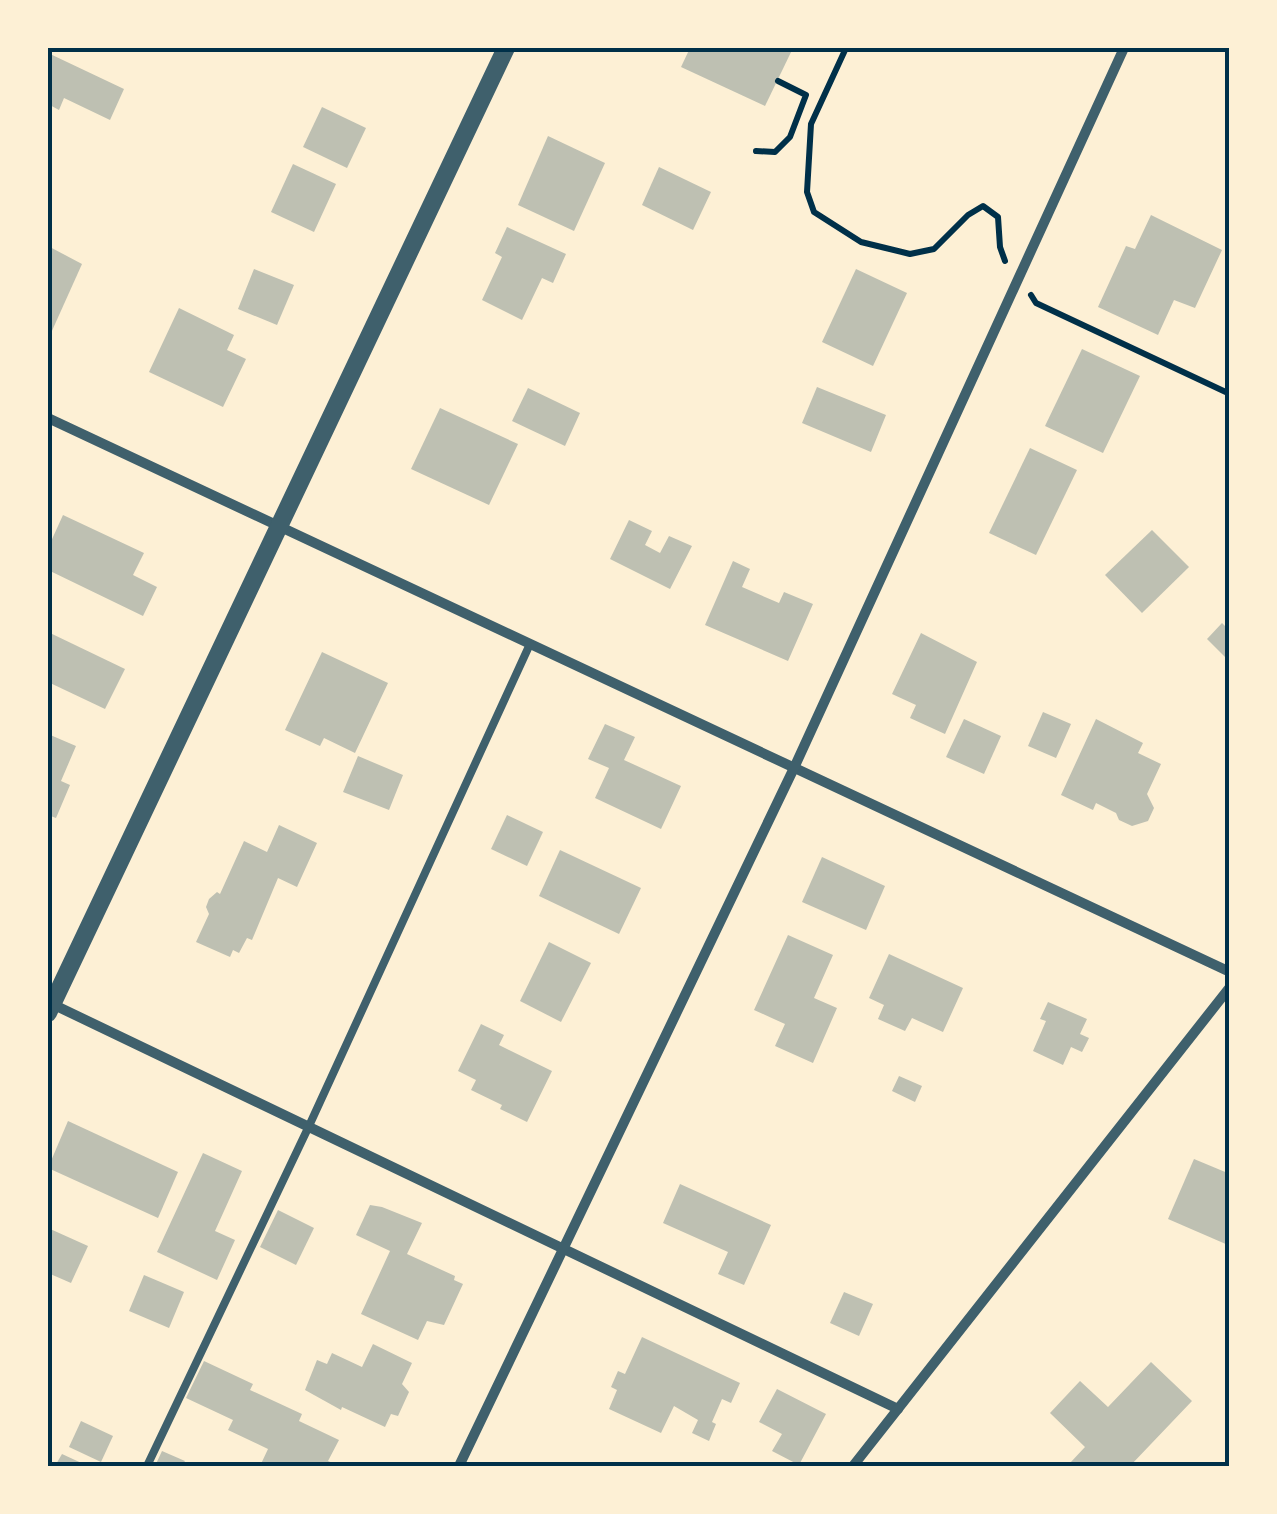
<svg xmlns="http://www.w3.org/2000/svg" width="1277" height="1514" font-family="Jost,sans-serif">
<rect width="100%" height="100%" fill="#fdf0d5"/>
<!-- building -->
<g fill="#bec0b2">
<path d="M 690,48 L 793,48 L 765,106 L 681,67 Z"/>
<path d="M 48,53 L 124,89 L 110,120 L 64,98 L 59,110 L 48,104 Z"/>
<path d="M 322,107 L 366,128 L 347,168 L 303,147 Z"/>
<path d="M 548,136 L 605,163 L 574,231 L 518,205 Z"/>
<path d="M 293,164 L 336,184 L 314,232 L 271,212 Z"/>
<path d="M 659,167 L 711,192 L 693,230 L 642,205 Z"/>
<path d="M 1151,215 L 1222,250 L 1195,308 L 1174,300 L 1158,335 L 1098,307 L 1126,246 L 1135,249 Z"/>
<path d="M 507,227 L 566,254 L 553,283 L 542,278 L 522,320 L 482,300 L 502,257 L 495,253 Z"/>
<path d="M 48,246 L 82,264 L 51,333 L 48,331 Z"/>
<path d="M 254,269 L 294,285 L 277,325 L 238,309 Z"/>
<path d="M 856,269 L 907,293 L 873,366 L 822,342 Z"/>
<path d="M 179,308 L 234,335 L 227,350 L 246,359 L 223,407 L 149,372 Z"/>
<path d="M 1082,349 L 1140,376 L 1103,453 L 1045,426 Z"/>
<path d="M 817,387 L 886,415 L 871,452 L 802,423 Z"/>
<path d="M 528,388 L 580,413 L 565,446 L 512,421 Z"/>
<path d="M 440,408 L 518,444 L 489,505 L 411,469 Z"/>
<path d="M 1030,448 L 1077,470 L 1036,555 L 989,533 Z"/>
<path d="M 63,515 L 144,553 L 133,575 L 157,587 L 143,616 L 48,570 L 48,548 Z"/>
<path d="M 629,520 L 652,531 L 645,545 L 660,553 L 669,536 L 692,546 L 670,589 L 610,559 Z"/>
<path d="M 1152,530 L 1189,567 L 1142,613 L 1105,575 Z"/>
<path d="M 733,561 L 750,569 L 742,587 L 779,603 L 784,592 L 813,604 L 788,661 L 705,625 Z"/>
<path d="M 1222,623 L 1230,631 L 1230,662 L 1207,639 Z"/>
<path d="M 48,632 L 125,669 L 105,709 L 48,682 Z"/>
<path d="M 921,633 L 977,662 L 945,734 L 910,718 L 916,705 L 892,694 Z"/>
<path d="M 322,652 L 388,683 L 355,753 L 324,738 L 320,746 L 285,730 Z"/>
<path d="M 1043,712 L 1071,724 L 1056,758 L 1028,746 Z"/>
<path d="M 964,719 L 1001,736 L 984,774 L 946,757 Z"/>
<path d="M 1096,719 L 1143,743 L 1138,753 L 1161,764 L 1147,794 L 1154,808 L 1148,821 L 1132,826 L 1119,820 L 1116,813 L 1096,803 L 1093,810 L 1061,795 Z"/>
<path d="M 605,724 L 635,737 L 624,760 L 681,786 L 661,829 L 595,798 L 609,768 L 588,759 Z"/>
<path d="M 48,734 L 76,746 L 61,781 L 70,785 L 56,818 L 48,815 Z"/>
<path d="M 358,756 L 403,775 L 389,810 L 343,792 Z"/>
<path d="M 507,815 L 543,832 L 527,866 L 491,849 Z"/>
<path d="M 279,825 L 317,843 L 297,887 L 278,878 L 252,940 L 247,938 L 239,953 L 233,950 L 230,957 L 196,942 L 209,914 L 206,907 L 209,899 L 217,892 L 220,894 L 244,841 L 267,852 Z"/>
<path d="M 560,850 L 641,888 L 619,934 L 539,896 Z"/>
<path d="M 822,857 L 885,886 L 866,930 L 802,902 Z"/>
<path d="M 788,935 L 833,955 L 814,998 L 837,1008 L 813,1063 L 775,1046 L 785,1024 L 754,1010 Z"/>
<path d="M 549,942 L 591,963 L 561,1022 L 520,1001 Z"/>
<path d="M 889,954 L 963,988 L 943,1032 L 912,1018 L 905,1031 L 878,1019 L 884,1005 L 869,998 Z"/>
<path d="M 1048,1002 L 1087,1019 L 1080,1034 L 1089,1038 L 1082,1052 L 1071,1047 L 1063,1065 L 1033,1051 L 1046,1021 L 1040,1019 Z"/>
<path d="M 481,1024 L 504,1035 L 499,1045 L 552,1071 L 527,1122 L 500,1109 L 502,1105 L 471,1090 L 476,1080 L 458,1071 Z"/>
<path d="M 899,1076 L 922,1086 L 915,1102 L 892,1091 Z"/>
<path d="M 68,1121 L 178,1172 L 158,1218 L 48,1168 Z"/>
<path d="M 203,1153 L 242,1171 L 215,1231 L 235,1240 L 217,1280 L 157,1252 Z"/>
<path d="M 1194,1159 L 1230,1174 L 1228,1245 L 1168,1219 Z"/>
<path d="M 680,1184 L 771,1225 L 744,1285 L 718,1274 L 728,1252 L 663,1223 Z"/>
<path d="M 370,1205 L 382,1207 L 422,1223 L 407,1254 L 455,1276 L 454,1280 L 463,1284 L 444,1325 L 427,1321 L 418,1340 L 361,1314 L 390,1251 L 356,1235 Z"/>
<path d="M 278,1210 L 314,1228 L 296,1265 L 260,1247 Z"/>
<path d="M 48,1228 L 88,1246 L 71,1283 L 48,1273 Z"/>
<path d="M 144,1275 L 184,1292 L 169,1328 L 129,1311 Z"/>
<path d="M 844,1292 L 873,1304 L 859,1336 L 830,1323 Z"/>
<path d="M 642,1337 L 740,1383 L 731,1403 L 722,1399 L 712,1422 L 716,1424 L 709,1441 L 692,1433 L 698,1420 L 674,1406 L 661,1433 L 609,1409 L 617,1390 L 611,1387 L 618,1371 L 625,1374 Z"/>
<path d="M 373,1344 L 412,1363 L 402,1384 L 409,1392 L 398,1416 L 391,1414 L 385,1427 L 342,1407 L 341,1410 L 305,1390 L 317,1360 L 327,1364 L 332,1353 L 362,1367 Z"/>
<path d="M 204,1361 L 253,1384 L 250,1390 L 302,1414 L 299,1421 L 339,1440 L 328,1461 L 340,1466 L 260,1466 L 268,1449 L 228,1430 L 233,1420 L 186,1398 Z"/>
<path d="M 1151,1362 L 1192,1401 L 1130,1466 L 1074,1466 L 1070,1463 L 1085,1447 L 1050,1413 L 1080,1381 L 1108,1407 Z"/>
<path d="M 777,1389 L 826,1414 L 799,1465 L 772,1451 L 782,1434 L 759,1422 Z"/>
<path d="M 81,1421 L 113,1436 L 101,1462 L 69,1447 Z"/>
<path d="M 162,1451 L 185,1461 L 182,1466 L 155,1466 Z"/>
<path d="M 62,1454 L 88,1466 L 55,1466 Z"/>
</g>
<g fill="none" stroke-linecap="round" stroke-linejoin="round">
<!-- path -->
<g stroke="#003049" stroke-width="6">
<path d="M 846,48 L 811,124 L 807,192 L 814,212 L 861,242 L 910,254 L 934,249 L 968,215 L 983,206 L 998,217 L 1000,247 L 1005,261"/>
<path d="M 756,151 L 775,152 L 790,137 L 806,95 L 778,81"/>
<path d="M 1031,295 L 1036,303 L 1230,394"/>
</g>
<!-- service -->
<path stroke="#3f606c" stroke-width="8" d="M 147,1466 L 309,1126 L 530,644"/>
<!-- minor -->
<g stroke="#3f606c" stroke-width="10">
<path d="M 48,418 L 1230,972"/>
<path d="M 48,1002 L 898,1409"/>
<path d="M 459,1466 L 794,768 L 1124,48"/>
<path d="M 853,1466 L 1230,987"/>
</g>
<!-- tertiary -->
<path stroke="#3f606c" stroke-width="18" d="M 48,1013 L 506,48"/>
</g>
<!-- border -->
<rect width="1277" height="1514" fill="none" stroke="#fdf0d5" stroke-width="100"/>
<rect x="50" y="50" width="1177" height="1414" fill="none" stroke="#003049" stroke-width="4"/>
</svg>
